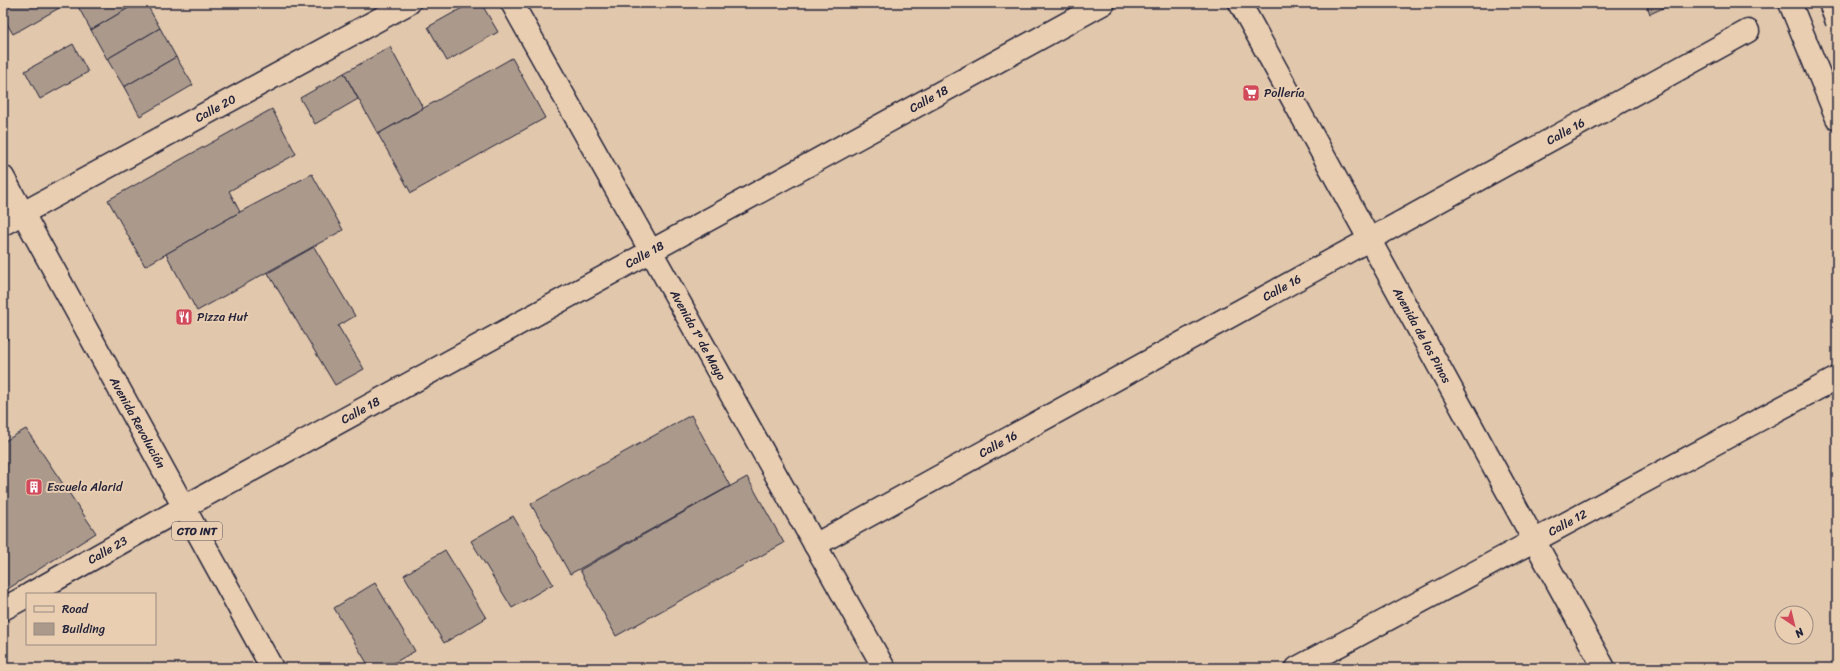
<svg xmlns="http://www.w3.org/2000/svg" width="1840" height="671" font-family="Sriracha,sans-serif">
<rect width="100%" height="100%" fill="#e1c7ac"/>
<filter id="ink" filterUnits="userSpaceOnUse"><feTurbulence type="fractalNoise" baseFrequency=".025" numOctaves="2"/><feDisplacementMap in="SourceGraphic" scale="8" xChannelSelector="R" yChannelSelector="G"/><feConvolveMatrix kernelMatrix="1 2 1 2 8 2 1 2 1" color-interpolation-filters="sRGB"/></filter>
<g filter="url(#ink)">
<!-- building -->
<g fill="#ab9a8c" stroke="#22223b">
<path d="M 3,3 L 68,3 L 13,34 L 3,17 Z"/>
<path d="M 76,3 L 137,3 L 91,30 Z"/>
<path d="M 137,3 L 146,3 L 160,28 L 107,59 L 91,30 Z"/>
<path d="M 471,3 L 481,3 L 498,32 L 447,61 L 428,27 Z"/>
<path d="M 1646,3 L 1674,3 L 1650,14 Z"/>
<path d="M 160,28 L 176,57 L 124,87 L 107,59 Z"/>
<path d="M 73,44 L 88,72 L 40,99 L 25,71 Z"/>
<path d="M 390,47 L 423,108 L 378,134 L 344,73 Z"/>
<path d="M 176,57 L 193,85 L 140,116 L 124,87 Z"/>
<path d="M 512,58 L 545,118 L 411,193 L 378,134 Z"/>
<path d="M 344,73 L 358,99 L 315,124 L 300,98 Z"/>
<path d="M 272,109 L 296,154 L 229,191 L 240,212 L 145,266 L 108,200 Z"/>
<path d="M 312,174 L 343,230 L 197,311 L 166,254 L 240,212 Z"/>
<path d="M 314,247 L 355,316 L 338,326 L 364,369 L 335,385 L 268,273 Z"/>
<path d="M 3,330 L 8,339 L 3,342 Z"/>
<path d="M 691,415 L 730,486 L 570,574 L 531,504 Z"/>
<path d="M 26,429 L 96,533 L 3,592 L 3,442 Z"/>
<path d="M 747,477 L 784,543 L 616,636 L 580,570 Z"/>
<path d="M 513,516 L 553,584 L 512,608 L 471,541 Z"/>
<path d="M 445,550 L 486,618 L 444,643 L 404,575 Z"/>
<path d="M 375,583 L 415,651 L 385,668 L 370,668 L 334,608 Z"/>
<path d="M 575,663 L 578,668 L 566,668 Z"/>
</g>
<g fill="none" stroke-linecap="round" stroke-linejoin="round">
<!-- street casing -->
<g stroke="#22223b" stroke-width="25">
<g id="street">
<path d="M 512,3 L 884,668"/>
<path id="s1" d="M 1240,3 L 1604,668"/>
<path id="s2" d="M 3,224 L 409,3"/>
<path id="s3" d="M 815,545 L 1748,31"/>
<path id="s4" d="M 30,594 L 184,507 L 1104,3"/>
<path d="M 3,609 L 27,596"/>
<path id="s5" d="M 1297,668 L 1837,378"/>
</g>
</g>
<!-- secondary casing -->
<g stroke="#22223b" stroke-width="25">
<path id="secondary" d="M 1790,3 L 1837,118"/>
</g>
<!-- primary casing -->
<g stroke="#22223b" stroke-width="25">
<g id="primary">
<path id="s6" d="M 3,177 L 272,668"/>
</g>
</g>
<!-- street -->
<use href="#street" stroke="#e9ceb1" stroke-width="22"/>
<!-- secondary -->
<use href="#secondary" stroke="#e9ceb1" stroke-width="22"/>
<!-- primary -->
<use href="#primary" stroke="#e9ceb1" stroke-width="22"/>
<!-- highway-bridge casing -->
<g stroke="#22223b" stroke-width="25" stroke-linecap="butt">
<path id="highway-bridge" d="M 1830,3 L 1837,22"/>
</g>
<!-- highway-bridge -->
<use href="#highway-bridge" stroke="#e9ceb1" stroke-width="22"/>
</g>
</g>
<!-- icons -->
<defs>
<g id="supermarket-square" transform="scale(0.9)"><rect x="-9" y="-9" width="18" height="18" rx="4" fill="#d1495b" stroke="#e9ceb1"/><path d="M-6-5.5h2.5l.6 2H6L4.5 2H-2.5L-4.4-4H-6ZM-1.5 3.2a1.3 1.3 0 1 0 .1 0ZM3 3.2a1.3 1.3 0 1 0 .1 0Z" fill="#fff"/></g>
<g id="restaurant-square" transform="scale(0.9)"><rect x="-9" y="-9" width="18" height="18" rx="4" fill="#d1495b" stroke="#e9ceb1"/><path d="M-5-6h1v4h1v-4h1v4h1v-4h1v5L-1.5 .5V6h-2V.5L-5-1ZM5-6V6H3V1.5H1.5Q1.5-4 5-6Z" fill="#fff"/></g>
<g id="building-square" transform="scale(0.9)"><rect x="-9" y="-9" width="18" height="18" rx="4" fill="#d1495b" stroke="#e9ceb1"/><path d="M-4-6H4V6H1V3H-1V6H-4ZM-2.5-4.3h1.7v1.8h-1.7ZM.8-4.3h1.7v1.8H.8ZM-2.5-1h1.7V.8h-1.7ZM.8-1h1.7V.8H.8Z" fill="#fff"/></g>
</defs>
<g fill-rule="evenodd">
<use href="#supermarket-square" x="1251" y="93"/>
<use href="#restaurant-square" x="184" y="317"/>
<use href="#building-square" x="34" y="487"/>
</g>
<g text-anchor="middle" stroke-width="4" stroke-linejoin="round" paint-order="stroke">
<!-- shield labels -->
<rect fill="#e9ceb1" stroke="#5e565e" stroke-width="1" x="172" y="522" width="50" height="18" rx="3"/>
<g font-size="11" font-weight="bold" fill="#22223b">
<text x="197" y="535">CTO INT</text>
</g>
<!-- poi labels -->
<g font-size="12" fill="#22223b" stroke="#e9ceb1" text-anchor="start">
<text x="1264" y="97">Pollería</text>
<text x="197" y="321">Pizza Hut</text>
<text x="47" y="491">Escuela Alarid</text>
</g>
<!-- street labels -->
<g font-size="12" fill="#22223b" stroke="#e9ceb1">
<text dy="4" stroke="none"><textPath href="#s4" startOffset="1026">Calle 18</textPath></text>
<text dy="4" stroke="none"><textPath href="#s2" startOffset="242">Calle 20</textPath></text>
<text dy="4" stroke="none"><textPath href="#s3" startOffset="857">Calle 16</textPath></text>
<text dy="4" stroke="none"><textPath href="#s4" startOffset="702">Calle 18</textPath></text>
<text dy="4" stroke="none"><textPath href="#s3" startOffset="533">Calle 16</textPath></text>
<text transform="translate(698 335) rotate(61)" y="4">Avenida 1º de Mayo</text>
<text dy="4" stroke="none"><textPath href="#s1" startOffset="379">Avenida de los Pinos</textPath></text>
<text dy="4" stroke="none"><textPath href="#s4" startOffset="378">Calle 18</textPath></text>
<text dy="4" stroke="none"><textPath href="#s6" startOffset="280">Avenida Revolución</textPath></text>
<text dy="4" stroke="none"><textPath href="#s3" startOffset="209">Calle 16</textPath></text>
<text dy="4" stroke="none"><textPath href="#s5" startOffset="307">Calle 12</textPath></text>
<text dy="4" stroke="none"><textPath href="#s4" startOffset="89">Calle 23</textPath></text>
</g>
</g>
<!-- margin -->
<rect width="1840" height="671" fill="none" stroke="#e9ceb1" stroke-width="16"/>
<rect x="8" y="8" width="1824" height="655" fill="none" stroke="#22223b" stroke-width="1.5" filter="url(#ink)"/>
<!-- legend -->
<rect x="26" y="593" width="130" height="52" fill="#e9ceb1" stroke="#998982"/>
<rect x="34" y="606" width="20" height="6" fill="#e9ceb1" stroke="#998982"/>
<text x="62" y="613" font-size="12" fill="#22223b">Road</text>
<rect x="34" y="623" width="20" height="12" fill="#ab9a8c" stroke="#998982"/>
<text x="62" y="633" font-size="12" fill="#22223b">Building</text>
<!-- north arrow -->
<g transform="translate(1794 625) rotate(145)"><circle r="19" fill="#e9ceb1" stroke="#998982"/>
<path d="M0-3L7 15L0 10L-7 15Z" fill="#d1495b"/>
<text y="-6" font-size="11" font-weight="bold" text-anchor="middle" fill="#22223b">N</text>
</g>
</svg>
